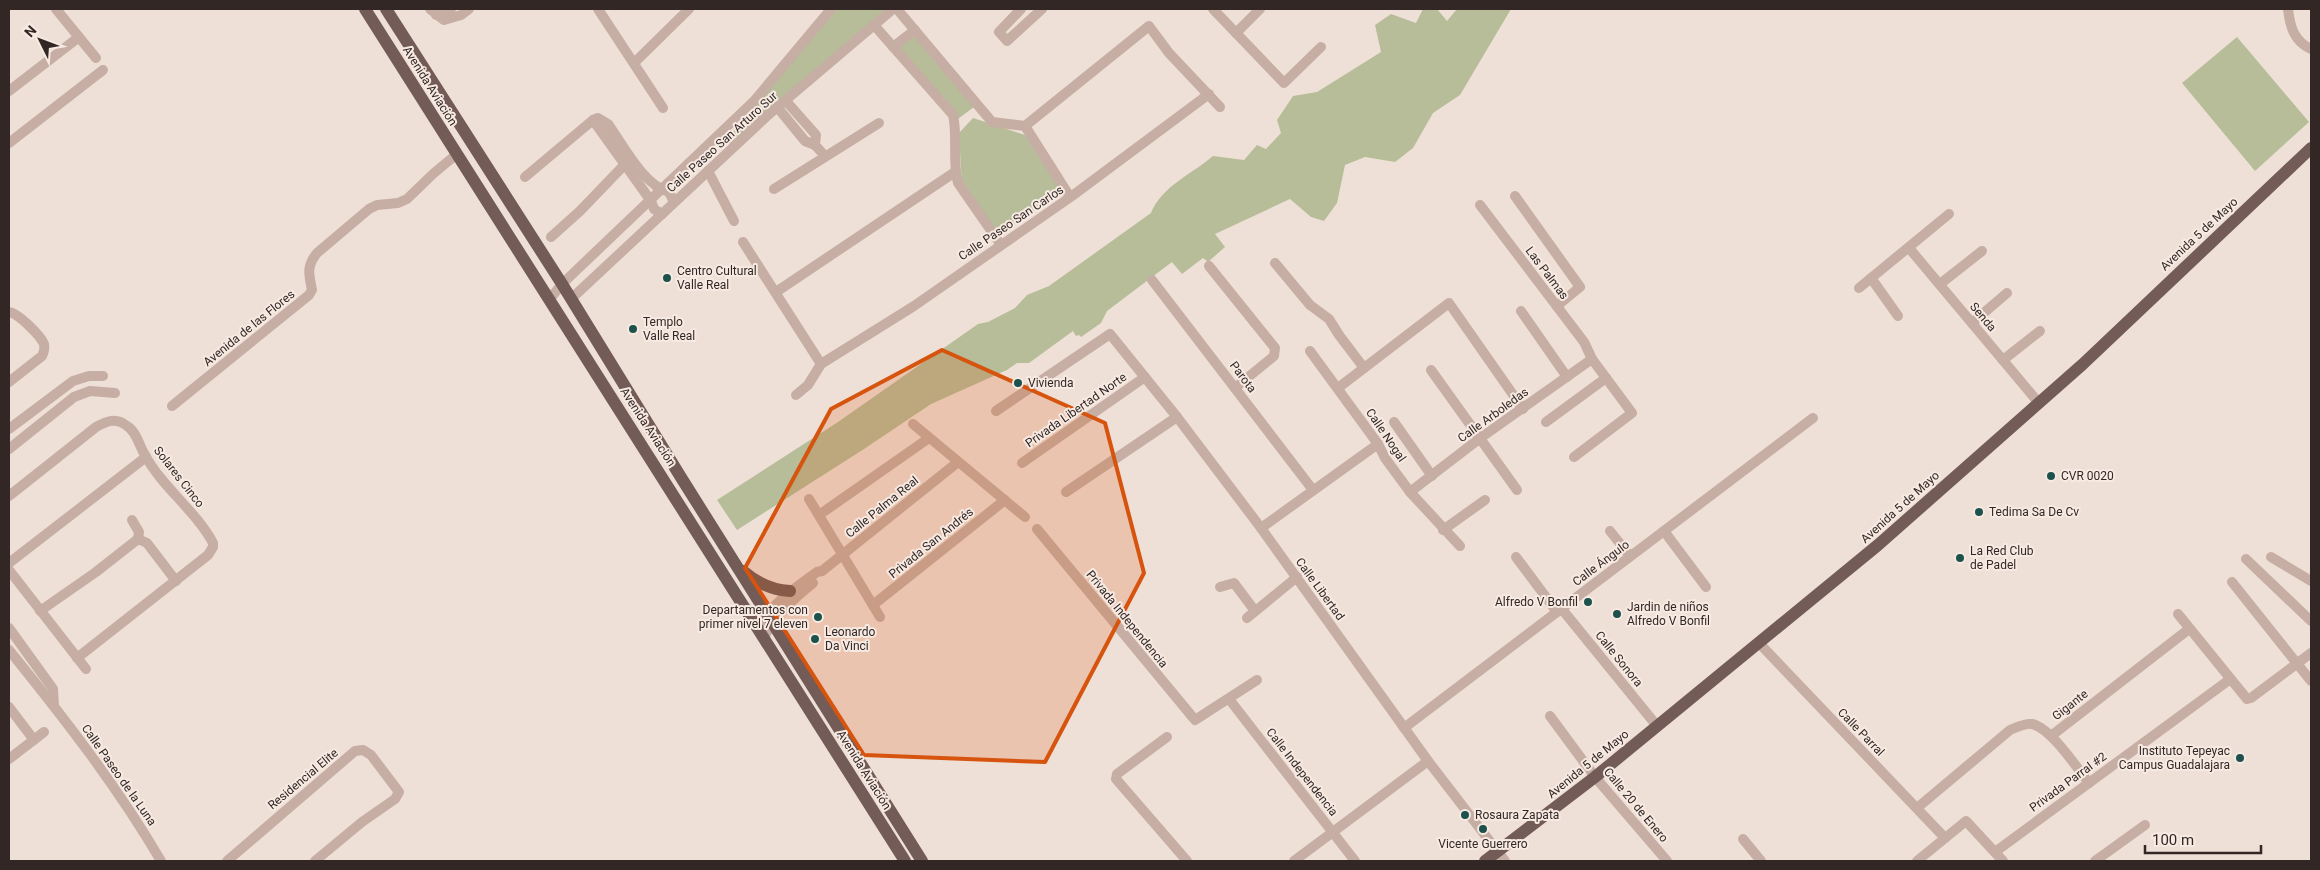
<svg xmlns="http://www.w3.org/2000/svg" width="2320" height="870" font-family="Roboto,sans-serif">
<rect width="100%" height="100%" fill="#efe0d7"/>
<!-- green -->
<g fill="#b6bd98">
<path d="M 836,9 L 890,9 L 731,147 L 726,140 Z"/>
<path d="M 1423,9 L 1437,9 L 1447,21 L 1457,9 L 1511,9 L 1460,95 L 1433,113 L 1413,148 L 1395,162 L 1365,157 L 1345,165 L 1337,203 L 1324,221 L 1311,217 L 1290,199 L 1215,234 L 1225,247 L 1208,262 L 1203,258 L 1182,274 L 1172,262 L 1107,311 L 1101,323 L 1081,337 L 1079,335 L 1076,336 L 1073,331 L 1029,363 L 1017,363 L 1007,370 L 931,404 L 864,449 L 737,530 L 717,500 L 838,422 L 978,324 L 988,322 L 1015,308 L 1027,295 L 1049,286 L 1151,213 C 1162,186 1192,174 1213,156 L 1244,160 L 1257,145 L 1266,149 L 1281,133 L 1277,120 L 1293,96 L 1317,92 L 1381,52 L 1375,25 L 1391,14 L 1416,23 Z"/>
<path d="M 914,31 L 974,107 L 955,121 L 895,46 Z"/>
<path d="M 2237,37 L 2309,122 L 2255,171 L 2182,83 Z"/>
<path d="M 973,118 L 1025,135 L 1062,191 L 999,235 L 962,185 L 959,133 Z"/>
</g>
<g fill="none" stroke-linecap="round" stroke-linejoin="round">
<!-- minor -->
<g stroke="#c6aea4" stroke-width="10">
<path d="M 56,9 L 96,58"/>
<path d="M 430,9 L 444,20 L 461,15 L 469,9"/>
<path d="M 598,9 L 663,108"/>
<path d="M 897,9 L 992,122 L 1025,126 L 1149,26 L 1169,53 L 1220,107"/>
<path d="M 1021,9 L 999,32 L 1007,41 L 1042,9"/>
<path d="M 1213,9 L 1284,83 L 1321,47"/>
<path d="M 2288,9 C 2290,27 2294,41 2311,49"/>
<path d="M 436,15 L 451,9"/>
<path d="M 874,25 L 953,115 C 958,137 952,161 958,183 L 1001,245"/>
<path d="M 1236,33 L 1260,9"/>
<path d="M 893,47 L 915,30"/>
<path d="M 634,63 L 689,9"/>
<path d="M 9,91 L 79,37"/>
<path d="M 786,101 L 816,135 L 815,145"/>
<path d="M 778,108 L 805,141 L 815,145 L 824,155"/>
<path d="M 593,120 L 651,201 L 654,209 L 662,214"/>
<path d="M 1025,126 L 1070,197"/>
<path d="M 9,143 L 103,70"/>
<path d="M 708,171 L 734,221"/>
<path d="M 525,177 L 593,120 L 598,118 L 608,124 C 623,145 644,186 669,192 L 674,202"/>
<path d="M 774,189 L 879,123"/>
<path d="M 1515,196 L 1580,287 L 1557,306"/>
<path d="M 1480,205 L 1584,342 L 1592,359 L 1632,413 L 1574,457"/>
<path d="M 551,237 L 580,211 L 630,159"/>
<path d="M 743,242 L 821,364"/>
<path d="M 1909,248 L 2038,402"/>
<path d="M 1275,263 L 1310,305 L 1329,319 L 1339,335 L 1364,368"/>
<path d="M 1209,266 L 1275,348 L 1274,356 L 1235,388"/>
<path d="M 1871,278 L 1898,316"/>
<path d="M 1152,280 L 1313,490"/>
<path d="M 1940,284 L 1982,251"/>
<path d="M 1859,288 L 1949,214"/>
<path d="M 776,292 L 955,172"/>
<path d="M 571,299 L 767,116 L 893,9"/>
<path d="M 549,300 L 562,284 L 755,100 L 831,9"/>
<path d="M 1521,311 L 1567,377"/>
<path d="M 9,312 C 18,313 40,335 44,344 C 45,348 44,352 42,356 L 9,382"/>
<path d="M 1972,323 L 2007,293"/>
<path d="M 1310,351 L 1378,444 L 1385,458 L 1410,492 L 1460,546"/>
<path d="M 2003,360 L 2040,331"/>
<path d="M 1431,370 L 1517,490"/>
<path d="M 1338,388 L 1449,303 L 1523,409"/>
<path d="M 796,395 L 808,385 L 821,364 L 914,306 L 1072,196 L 1209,94"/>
<path d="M 172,406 L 309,295 L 312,290 C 309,274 306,267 317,253 L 369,209 L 377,205 L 398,203 L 407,199 L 434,173 L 457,154"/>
<path d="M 996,411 L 1110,334 L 1177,417 L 1261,528 L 1428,761 L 1505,861"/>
<path d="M 1394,422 L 1432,476"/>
<path d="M 1546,422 L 1606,378"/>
<path d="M 913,424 L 1025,517"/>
<path d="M 9,429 L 73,381 L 89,376 L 103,376"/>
<path d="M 9,449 L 74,397 L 90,391 L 115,393"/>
<path d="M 1022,463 L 1145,377"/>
<path d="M 1066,492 L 1177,417"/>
<path d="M 1410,492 L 1479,439 L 1592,359"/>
<path d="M 9,496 L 96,427 C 107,421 116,417 127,426 C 137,432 139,446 145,455 C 162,487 196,511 213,543 L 213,547 L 208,555 L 77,658"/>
<path d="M 809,499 L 880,617"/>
<path d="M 819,515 L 929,438"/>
<path d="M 132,520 L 139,532 L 138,539"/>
<path d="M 1261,528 L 1378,444"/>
<path d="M 1037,529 L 1195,720 L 1257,680"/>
<path d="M 1443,530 L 1485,500"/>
<path d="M 1610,531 L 1630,556"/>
<path d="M 1664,531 L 1706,587"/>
<path d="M 1516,557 L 1557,612"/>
<path d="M 2271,557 L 2311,581"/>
<path d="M 2246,559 L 2311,621"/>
<path d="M 9,563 L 146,457"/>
<path d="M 9,570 L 86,669"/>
<path d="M 2232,582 L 2311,681"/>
<path d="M 1220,587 L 1234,583 L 1255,611"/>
<path d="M 873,605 L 1005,500"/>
<path d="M 1561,608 L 1657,726"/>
<path d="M 40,611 L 96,572 L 138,539 L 147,543 L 176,581"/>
<path d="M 2178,614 L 2247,699 L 2251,698 L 2311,653"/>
<path d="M 1249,616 L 1247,618 L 1297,577"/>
<path d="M 758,627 C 772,603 795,588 817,572 L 822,571 L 958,462"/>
<path d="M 9,628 L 53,689 L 54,706"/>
<path d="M 764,637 C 777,614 793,599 813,583"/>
<path d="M 1759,643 L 1945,838"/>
<path d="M 9,650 C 64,718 117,786 161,861"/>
<path d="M 1229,699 L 1355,861"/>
<path d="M 9,707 L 34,740"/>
<path d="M 1550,716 L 1595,777 L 1667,861"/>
<path d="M 1404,728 L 1813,418"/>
<path d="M 2051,736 L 2189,629"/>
<path d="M 1167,737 L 1117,774 L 1116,779 L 1187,861"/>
<path d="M 9,759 L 44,732"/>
<path d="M 1917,808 L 2010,730 C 2017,727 2025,723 2032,724 C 2051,728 2077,768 2089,783"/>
<path d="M 1743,839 L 1761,861"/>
<path d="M 1995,852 L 2229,680"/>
<path d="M 227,861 L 355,751 L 363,750 L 371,755 L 399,792 L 395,799 L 362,822 L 315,861"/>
<path d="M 1294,861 L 1428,761"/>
<path d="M 1917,861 L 1966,821 L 2003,861"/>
<path d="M 2095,861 L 2145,825"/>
</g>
<!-- major -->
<g stroke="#735c57" stroke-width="12">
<path d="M 365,9 L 905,861"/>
<path d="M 386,9 L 562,284 L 682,479 L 922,861"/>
<path d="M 743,571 C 757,583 772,590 790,591"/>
<path d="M 1485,861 L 1595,777 L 1878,545 L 2083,364 L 2311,148"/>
</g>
</g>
<!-- marked area -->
<path fill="#d6540e" fill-opacity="0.2" stroke="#d6540e" stroke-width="4" stroke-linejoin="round" d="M 942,350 L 1105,423 L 1144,573 L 1045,762 L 864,755 L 745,568 L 831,409 Z"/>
<!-- markers -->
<g fill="#1d514c" stroke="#f7eae2" stroke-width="2">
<circle cx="667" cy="278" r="5"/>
<circle cx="633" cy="329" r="5"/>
<circle cx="1018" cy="383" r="5"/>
<circle cx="2051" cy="476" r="5"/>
<circle cx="1979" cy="512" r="5"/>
<circle cx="1960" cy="558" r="5"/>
<circle cx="1588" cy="602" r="5"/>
<circle cx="1617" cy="614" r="5"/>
<circle cx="818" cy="617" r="5"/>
<circle cx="815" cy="639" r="5"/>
<circle cx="2240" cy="758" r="5"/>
<circle cx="1465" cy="815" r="5"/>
<circle cx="1483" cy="829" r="5"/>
</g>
<g text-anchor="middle" stroke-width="4" stroke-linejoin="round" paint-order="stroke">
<!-- street labels -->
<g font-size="12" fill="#322725" stroke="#f7eae2">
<text transform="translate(430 86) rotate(58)" y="4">Avenida Aviación</text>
<text transform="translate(722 142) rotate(-42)" y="4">Calle Paseo San Arturo Sur</text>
<text transform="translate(1011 223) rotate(-34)" y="4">Calle Paseo San Carlos</text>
<text transform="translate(2199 234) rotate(-43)" y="4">Avenida 5 de Mayo</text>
<text transform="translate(1547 273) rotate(53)" y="4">Las Palmas</text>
<text transform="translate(1983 317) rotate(50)" y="4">Senda</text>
<text transform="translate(249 328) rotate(-39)" y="4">Avenida de las Flores</text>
<text transform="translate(1243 377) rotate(53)" y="4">Parota</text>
<text transform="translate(1076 410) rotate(-35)" y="4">Privada Libertad Norte</text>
<text transform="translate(1493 415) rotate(-36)" y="4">Calle Arboledas</text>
<text transform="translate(648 427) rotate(57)" y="4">Avenida Aviación</text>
<text transform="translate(1386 435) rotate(56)" y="4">Calle Nogal</text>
<text transform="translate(179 477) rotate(52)" y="4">Solares Cinco</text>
<text transform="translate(882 507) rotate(-39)" y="4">Calle Palma Real</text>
<text transform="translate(1900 507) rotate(-42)" y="4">Avenida 5 de Mayo</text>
<text transform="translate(931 543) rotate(-39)" y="4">Privada San Andrés</text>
<text transform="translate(1601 563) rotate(-37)" y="4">Calle Ángulo</text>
<text transform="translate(1320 589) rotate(54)" y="4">Calle Libertad</text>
<text transform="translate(1127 619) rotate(51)" y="4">Privada Independencia</text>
<text transform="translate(1619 659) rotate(51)" y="4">Calle Sonora</text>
<text transform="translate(2070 705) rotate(-38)" y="4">Gigante</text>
<text transform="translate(1861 732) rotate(46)" y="4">Calle Parral</text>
<text transform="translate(1588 764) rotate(-39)" y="4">Avenida 5 de Mayo</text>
<text transform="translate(864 770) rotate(58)" y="4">Avenida Aviación</text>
<text transform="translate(1302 772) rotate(52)" y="4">Calle Independencia</text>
<text transform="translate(119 775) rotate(55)" y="4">Calle Paseo de la Luna</text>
<text transform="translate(303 779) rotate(-40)" y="4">Residencial Elite</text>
<text transform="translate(2068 782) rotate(-36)" y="4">Privada Parral #2</text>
<text transform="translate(1636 805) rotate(50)" y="4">Calle 20 de Enero</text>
</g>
<!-- poi labels -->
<g font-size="12" fill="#322725" stroke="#f7eae2" text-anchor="start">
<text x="677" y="275">Centro Cultural<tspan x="677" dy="14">Valle Real</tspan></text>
<text x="643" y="326">Templo<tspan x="643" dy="14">Valle Real</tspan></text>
<text x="1028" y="387">Vivienda</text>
<text x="2061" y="480">CVR 0020</text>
<text x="1989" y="516">Tedima Sa De Cv</text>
<text x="1970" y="555">La Red Club<tspan x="1970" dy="14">de Padel</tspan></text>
<text x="1578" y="606" text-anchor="end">Alfredo V Bonfil</text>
<text x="1627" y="611">Jardin de niños<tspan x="1627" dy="14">Alfredo V Bonfil</tspan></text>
<text x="808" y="614" text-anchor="end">Departamentos con<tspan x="808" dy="14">primer nivel 7 eleven</tspan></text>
<text x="825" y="636">Leonardo<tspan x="825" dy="14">Da Vinci</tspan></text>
<text x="2230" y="755" text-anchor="end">Instituto Tepeyac<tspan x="2230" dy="14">Campus Guadalajara</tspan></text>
<text x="1475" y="819">Rosaura Zapata</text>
<text x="1483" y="848" text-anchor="middle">Vicente Guerrero</text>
</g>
</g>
<!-- border -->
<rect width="2320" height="870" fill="none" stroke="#322725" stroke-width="20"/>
<!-- north arrow -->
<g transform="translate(40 40) rotate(312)" stroke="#f7eae2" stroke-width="4" paint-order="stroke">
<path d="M0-4L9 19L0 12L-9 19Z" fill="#322725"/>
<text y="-8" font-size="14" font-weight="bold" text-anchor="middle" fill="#322725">N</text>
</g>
<!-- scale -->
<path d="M2145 845v8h116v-8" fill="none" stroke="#322725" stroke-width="2.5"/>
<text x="2152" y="845" font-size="15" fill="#322725" stroke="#f7eae2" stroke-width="4" paint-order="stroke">100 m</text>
</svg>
